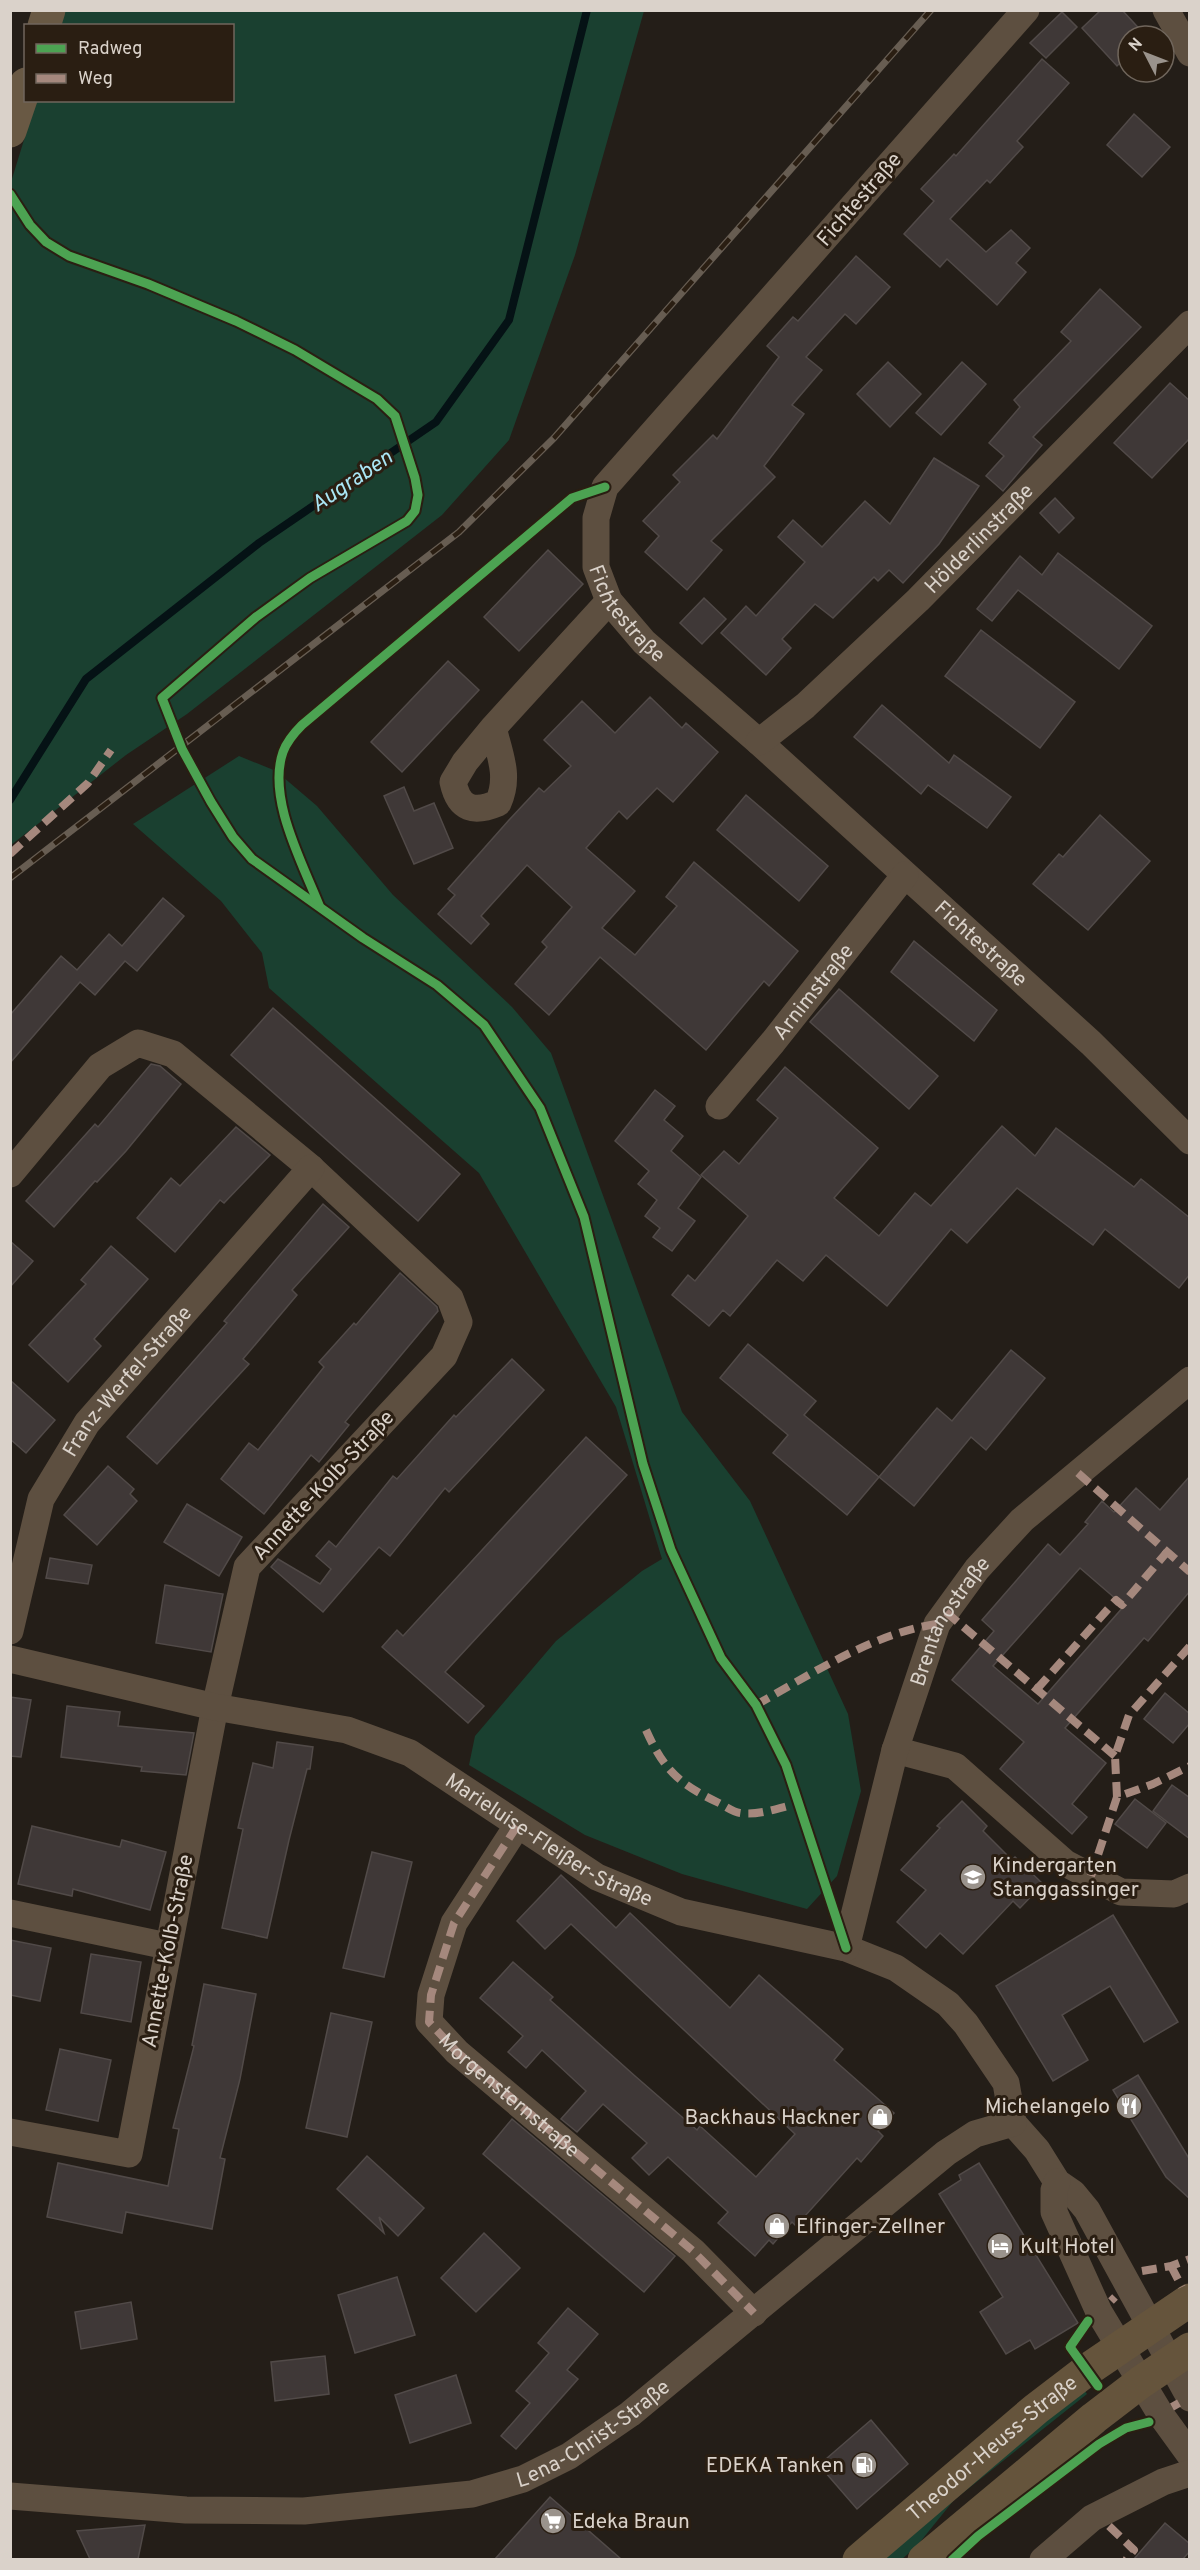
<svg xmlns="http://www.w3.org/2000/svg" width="1200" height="2570" font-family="Overpass,sans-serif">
<rect width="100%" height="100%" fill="#241e18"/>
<!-- green -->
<g fill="#1a4030">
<path d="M 65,11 L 644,11 L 575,255 L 509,440 L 442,515 L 187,714 L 126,755 L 11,845 L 11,182 L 36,101 L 232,100 L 232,26 L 60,25 Z"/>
<path d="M 239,756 L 276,771 L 317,806 L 393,895 L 512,1007 L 551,1053 L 682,1412 L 750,1501 L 848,1714 L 861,1791 L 837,1876 L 807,1909 L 682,1874 L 585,1835 L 469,1765 L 475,1736 L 556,1641 L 642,1571 L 662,1559 L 616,1407 L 479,1173 L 269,988 L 262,953 L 221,901 L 133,824 Z"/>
<path d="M 1083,2388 L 1087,2394 L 954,2500 L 916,2547 L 902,2559 L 878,2560 Z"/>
</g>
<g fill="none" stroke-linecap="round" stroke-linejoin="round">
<!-- stream -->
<path stroke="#051215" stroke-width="8" d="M 10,800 L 86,679 L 259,543 L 436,422 L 509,320 L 587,10"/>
</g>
<!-- building -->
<g fill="#3f3837" stroke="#514a48" stroke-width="1.5" fill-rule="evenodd">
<path d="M 1101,10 L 1122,10 L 1146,36 L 1128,36 L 1128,55 L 1117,66 L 1082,28 Z"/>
<path d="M 1062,12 L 1077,27 L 1046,58 L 1030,43 Z"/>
<path d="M 1042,59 L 1069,83 L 1017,141 L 1023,147 L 990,183 L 987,180 L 950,219 L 986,252 L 1011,230 L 1030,248 L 1016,263 L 1026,272 L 997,305 L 947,259 L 940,267 L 904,234 L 934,201 L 921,189 L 954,154 L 956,156 Z"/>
<path d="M 1134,114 L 1170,147 L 1142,177 L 1107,145 Z"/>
<path d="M 856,256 L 890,287 L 856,324 L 845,314 L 806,357 L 822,370 L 792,405 L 804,414 L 764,466 L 775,477 L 711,541 L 722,550 L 687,590 L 645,552 L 659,536 L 643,521 L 680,482 L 673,475 L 713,435 L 717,439 L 779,357 L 767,346 L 793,317 L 798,321 Z"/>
<path d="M 1100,289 L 1141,327 L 1033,437 L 1042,445 L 1003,491 L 986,476 L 1004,456 L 989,443 L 1020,407 L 1014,400 L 1071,341 L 1061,332 Z"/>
<path d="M 888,362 L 921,394 L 890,427 L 857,394 Z"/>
<path d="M 962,362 L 986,384 L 941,435 L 916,413 Z"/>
<path d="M 1170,383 L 1190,401 L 1190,438 L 1152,478 L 1114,443 Z"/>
<path d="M 934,458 L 979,486 L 939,544 L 903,583 L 889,570 L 878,581 L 874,577 L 833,618 L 815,604 L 782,639 L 791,648 L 766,675 L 721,633 L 746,606 L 756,616 L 805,562 L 778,537 L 793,520 L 822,547 L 865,501 L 890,524 Z"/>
<path d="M 1055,498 L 1074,518 L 1059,533 L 1040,513 Z"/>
<path d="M 548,550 L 583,584 L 519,651 L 484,617 Z"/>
<path d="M 1058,553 L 1152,626 L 1119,669 L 1018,590 L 992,621 L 977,609 L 1020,556 L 1042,575 Z"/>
<path d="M 704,598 L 726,619 L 702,644 L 680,623 Z"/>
<path d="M 981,630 L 1075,702 L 1040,748 L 945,676 Z"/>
<path d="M 448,661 L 479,690 L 402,772 L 371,742 Z"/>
<path d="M 650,697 L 682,728 L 686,723 L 718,752 L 673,802 L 657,788 L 627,819 L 619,811 L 586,848 L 635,891 L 602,928 L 635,955 L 677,906 L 666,897 L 694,862 L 798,951 L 769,986 L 764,981 L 706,1050 L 600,957 L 549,1015 L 515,984 L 547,947 L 542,942 L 572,907 L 527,865 L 481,916 L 489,924 L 471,944 L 438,914 L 455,895 L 448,889 L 509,820 L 539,788 L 544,792 L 571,766 L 544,740 L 582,701 L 615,733 Z"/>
<path d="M 882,705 L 949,763 L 954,755 L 1011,797 L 987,828 L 928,785 L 921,794 L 854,737 Z"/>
<path d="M 404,787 L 414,811 L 434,803 L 453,848 L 414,864 L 384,796 Z"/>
<path d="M 746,795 L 828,866 L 799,901 L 717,830 Z"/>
<path d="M 1100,815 L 1150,861 L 1088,930 L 1033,884 L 1059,854 L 1063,857 Z"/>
<path d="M 163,898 L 184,916 L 137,971 L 125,961 L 95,995 L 80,982 L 10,1063 L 10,1015 L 61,956 L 77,970 L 109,934 L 122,946 Z"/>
<path d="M 914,941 L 997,1010 L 974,1041 L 891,972 Z"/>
<path d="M 839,989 L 938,1076 L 909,1109 L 810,1022 Z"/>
<path d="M 273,1008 L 460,1174 L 418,1221 L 231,1055 Z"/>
<path d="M 151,1064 L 160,1066 L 181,1084 L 126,1151 L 97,1182 L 95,1181 L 54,1227 L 26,1201 L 95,1124 L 98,1127 Z"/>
<path d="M 785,1067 L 878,1148 L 834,1198 L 879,1236 L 915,1193 L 931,1206 L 1002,1126 L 1035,1156 L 1056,1128 L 1134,1187 L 1141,1179 L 1190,1218 L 1190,1274 L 1179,1288 L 1105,1229 L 1093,1245 L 1017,1188 L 967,1243 L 951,1229 L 887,1306 L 826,1255 L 803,1281 L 777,1260 L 730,1316 L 723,1310 L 709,1326 L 672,1295 L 688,1275 L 695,1281 L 748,1216 L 701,1175 L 724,1151 L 739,1164 L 778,1118 L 757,1100 Z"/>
<path d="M 655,1090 L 675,1106 L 664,1120 L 683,1136 L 671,1151 L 701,1177 L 678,1208 L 695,1221 L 672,1251 L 653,1237 L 660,1228 L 645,1216 L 657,1200 L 638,1184 L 649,1171 L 615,1141 Z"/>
<path d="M 236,1127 L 270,1155 L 224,1203 L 220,1200 L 175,1252 L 137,1218 L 171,1178 L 180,1186 Z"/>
<path d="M 323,1204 L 349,1227 L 292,1290 L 297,1295 L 243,1359 L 249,1364 L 157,1464 L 127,1437 L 227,1323 L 224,1321 Z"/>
<path d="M 10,1241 L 33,1261 L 10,1287 Z"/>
<path d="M 111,1246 L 148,1279 L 94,1339 L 101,1346 L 68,1382 L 29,1345 L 86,1284 L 81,1280 Z"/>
<path d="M 400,1273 L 437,1307 L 438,1311 L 345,1422 L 349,1425 L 319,1462 L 311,1455 L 264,1514 L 221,1479 L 249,1443 L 258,1450 L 324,1367 L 319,1362 L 354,1323 L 356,1325 Z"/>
<path d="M 748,1344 L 816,1401 L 804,1415 L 879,1477 L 847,1515 L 773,1453 L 788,1435 L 720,1378 Z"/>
<path d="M 1011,1350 L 1045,1378 L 986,1450 L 971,1437 L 914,1506 L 879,1477 L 937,1408 L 952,1421 Z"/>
<path d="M 512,1359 L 544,1390 L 449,1492 L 445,1488 L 390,1556 L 379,1547 L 323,1612 L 271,1567 L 278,1559 L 320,1584 L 331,1569 L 316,1556 L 329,1541 L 336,1547 L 393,1476 L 397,1479 L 454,1415 L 456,1417 Z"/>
<path d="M 10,1380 L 55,1420 L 26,1453 L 10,1439 Z"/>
<path d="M 586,1437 L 627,1475 L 445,1672 L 484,1706 L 468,1723 L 382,1647 L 397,1630 L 403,1636 Z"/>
<path d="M 108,1466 L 134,1489 L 130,1494 L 137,1501 L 97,1545 L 64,1515 Z"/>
<path d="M 1190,1476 L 1190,1591 L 1148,1641 L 1144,1638 L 1065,1728 L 1106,1763 L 1072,1804 L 1087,1817 L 1072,1834 L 1000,1769 L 1024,1742 L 952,1680 L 994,1631 L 982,1620 L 1048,1544 L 1060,1555 L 1088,1524 L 1085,1522 L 1102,1501 L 1114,1512 L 1136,1488 L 1160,1510 ZM 1080,1568 L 1124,1606 L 1038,1704 L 993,1666 Z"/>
<path d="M 187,1504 L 242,1537 L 219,1576 L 164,1542 Z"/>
<path d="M 50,1558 L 92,1565 L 88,1584 L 46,1578 Z"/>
<path d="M 165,1585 L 223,1594 L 211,1652 L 156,1643 Z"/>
<path d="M 1165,1693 L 1190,1714 L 1190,1723 L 1173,1743 L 1144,1719 Z"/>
<path d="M 10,1697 L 31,1700 L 21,1757 L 10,1756 Z"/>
<path d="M 67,1706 L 120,1712 L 118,1726 L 194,1733 L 186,1775 L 141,1771 L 142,1767 L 61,1757 Z"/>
<path d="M 277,1742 L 313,1747 L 310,1769 L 307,1769 L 289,1840 L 267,1938 L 222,1928 L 243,1829 L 238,1828 L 253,1763 L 273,1768 Z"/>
<path d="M 1172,1785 L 1190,1798 L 1190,1839 L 1153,1811 Z"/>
<path d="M 1135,1799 L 1166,1823 L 1147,1848 L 1115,1824 Z"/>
<path d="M 962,1801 L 987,1826 L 983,1831 L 1012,1860 L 1015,1857 L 1043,1884 L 1020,1908 L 1013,1901 L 963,1954 L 940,1933 L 926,1948 L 897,1922 L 926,1890 L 901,1870 L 940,1828 L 937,1826 Z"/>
<path d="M 32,1826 L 120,1847 L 122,1840 L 166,1852 L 150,1910 L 73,1889 L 72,1896 L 18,1884 Z"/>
<path d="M 372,1852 L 412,1862 L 384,1977 L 343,1968 Z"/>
<path d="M 561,1875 L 616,1928 L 630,1913 L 730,2008 L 759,1975 L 843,2049 L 834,2060 L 894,2113 L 878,2131 L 883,2136 L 861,2162 L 857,2158 L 796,2226 L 792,2222 L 773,2244 L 769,2240 L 755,2256 L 718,2223 L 728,2212 L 668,2157 L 649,2175 L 632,2158 L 647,2143 L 603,2104 L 577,2132 L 561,2119 L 586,2091 L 542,2050 L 526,2068 L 508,2052 L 523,2036 L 480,1998 L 513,1962 L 553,1997 L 550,2000 L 635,2076 L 697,2130 L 700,2126 L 756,2177 L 795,2134 L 571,1924 L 545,1949 L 517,1921 Z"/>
<path d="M 1113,1915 L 1178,2022 L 1144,2042 L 1110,1986 L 1062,2015 L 1088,2060 L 1053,2081 L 996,1986 Z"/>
<path d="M 10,1940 L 51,1948 L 40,2001 L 10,1995 Z"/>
<path d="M 91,1954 L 141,1962 L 131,2022 L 81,2013 Z"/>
<path d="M 204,1984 L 256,1994 L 240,2079 L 220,2158 L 225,2159 L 212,2229 L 126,2212 L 122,2233 L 47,2217 L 58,2163 L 168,2186 L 179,2129 L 173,2128 L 194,2046 L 192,2045 Z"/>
<path d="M 331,2013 L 372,2022 L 347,2137 L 306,2128 Z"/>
<path d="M 60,2049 L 111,2060 L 98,2121 L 46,2110 Z"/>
<path d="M 1138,2075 L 1190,2160 L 1190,2199 L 1166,2177 L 1113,2090 Z"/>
<path d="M 512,2119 L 675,2256 L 644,2292 L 483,2154 Z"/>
<path d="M 367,2156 L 424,2208 L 398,2236 L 379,2217 L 384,2233 L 337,2189 Z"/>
<path d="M 979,2163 L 1078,2323 L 1035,2349 L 1030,2340 L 1006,2354 L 980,2312 L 1003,2297 L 939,2194 L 961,2180 L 959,2175 Z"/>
<path d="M 484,2233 L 520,2268 L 476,2312 L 441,2278 Z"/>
<path d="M 397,2277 L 415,2335 L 355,2353 L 338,2295 Z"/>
<path d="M 131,2302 L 137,2339 L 81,2349 L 75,2312 Z"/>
<path d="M 568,2308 L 598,2334 L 567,2370 L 578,2379 L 516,2449 L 501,2436 L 530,2403 L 516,2391 L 549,2353 L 538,2343 Z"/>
<path d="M 325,2356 L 329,2394 L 275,2401 L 271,2362 Z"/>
<path d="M 456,2375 L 471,2423 L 410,2443 L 395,2395 Z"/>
<path d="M 871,2420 L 908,2464 L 857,2509 L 819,2465 Z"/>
<path d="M 550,2497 L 621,2559 L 495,2559 Z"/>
<path d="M 1165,2523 L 1190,2544 L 1190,2551 L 1183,2559 L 1134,2559 Z"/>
<path d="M 145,2525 L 138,2559 L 90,2559 L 77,2531 Z"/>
</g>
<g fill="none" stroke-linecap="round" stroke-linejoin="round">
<!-- street -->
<g stroke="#5d4f40" stroke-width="27">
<path id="s1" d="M 1026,10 L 605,487 L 596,518 L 596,567 L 609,601 L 644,642 L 759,742 L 1091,1043 L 1190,1141"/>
<path d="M 1166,10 L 1190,53"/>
<path d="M 493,728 C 500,755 510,777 498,803 C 474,813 459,810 453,782 L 465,762 L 493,728 L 609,601"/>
<path id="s2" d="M 759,742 L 805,706 L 918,600 L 1190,324"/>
<path id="s3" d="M 719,1106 L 773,1042 L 905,875"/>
<path d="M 10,1174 L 100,1066 L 138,1043 L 173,1054 L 311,1168 L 450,1298 L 459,1322 L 444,1356 L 247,1567 L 215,1707 L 129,2154 L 10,2132"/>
<path id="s4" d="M 10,1631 L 41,1499 L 87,1423 L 311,1168"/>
<path id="s5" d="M 10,1659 L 215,1707 L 347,1730 L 410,1753 L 597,1877 L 681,1912 L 846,1948 L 896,1968 L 948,2004 L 966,2024 L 1006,2083 L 1013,2123"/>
<path d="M 895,1750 L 955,1766 L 1065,1863 L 1121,1892 L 1174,1894 L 1190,1887"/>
<path d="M 517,1826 L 454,1923 L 431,1995 L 429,2022 L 457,2052 L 693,2251 L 754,2313"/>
<path d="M 10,1913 L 167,1946"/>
<path id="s6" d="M 846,1948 L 895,1750 L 937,1624 L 977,1569 L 1022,1520 L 1190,1380"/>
<path d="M 1013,2123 L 1037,2150 L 1057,2182 L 1073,2193 L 1087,2210 L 1190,2398"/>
<path d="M 1057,2182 L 1054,2190 L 1054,2212 L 1099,2312 L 1161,2415 L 1190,2455"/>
<path id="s7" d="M 10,2496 L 186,2510 L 304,2511 L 472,2494 L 523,2479 L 569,2456 L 630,2414 L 946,2153 L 975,2134 L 1013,2123"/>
<path d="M 1043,2560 L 1092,2518 L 1163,2482 L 1190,2473"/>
</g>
<!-- secondary -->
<g stroke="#695944" stroke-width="33">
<path d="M 44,26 L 49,10"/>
<path d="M 10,131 L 26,84"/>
</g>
<!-- primary -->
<g stroke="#65543c" stroke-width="33">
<path id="s8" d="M 859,2560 L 1036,2409 L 1087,2370 L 1190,2300"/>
<path d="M 924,2560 L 1094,2418 L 1141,2382 L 1190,2349"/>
</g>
<!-- rail casing -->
<g stroke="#675d52" stroke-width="7">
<path id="rail" d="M 10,878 L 459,532 L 554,438 L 931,10"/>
</g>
<!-- rail -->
<use href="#rail" stroke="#2a1e12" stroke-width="4.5" stroke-dasharray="14" stroke-linecap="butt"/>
<!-- quiet -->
<g stroke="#a5887d" stroke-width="8" stroke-dasharray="15 8" stroke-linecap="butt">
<path d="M 10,854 L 88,783 L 111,750"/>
<path d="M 1078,1473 L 1190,1572"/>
<path d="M 946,1612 L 1115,1756"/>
<path d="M 1037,1689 L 1116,1600 L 1122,1605 L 1167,1552"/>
<path d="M 756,1705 C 811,1674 874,1633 937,1624"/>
<path d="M 646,1730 C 664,1770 679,1784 719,1803 C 725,1806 733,1812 740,1813 C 759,1816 781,1807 800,1803"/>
<path d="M 1117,1797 L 1115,1756 L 1129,1715 L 1190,1646"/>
<path id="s9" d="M 517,1826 L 454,1923 L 431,1995 L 429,2022 L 457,2052 L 693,2251 L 754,2313"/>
<path d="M 1091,1876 L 1117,1797 L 1153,1784 L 1190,1766"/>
<path d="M 1171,2266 L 1182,2287"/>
<path d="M 1142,2271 L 1171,2266 L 1190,2259"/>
<path d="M 1111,2301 L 1115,2297"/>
<path d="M 1172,2407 L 1179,2403"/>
<path d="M 1109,2526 L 1134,2550 L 1126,2560"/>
</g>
<!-- cycleway casing -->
<g stroke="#2a1e12" stroke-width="13">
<g id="cycleway">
<path d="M 10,194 L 30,225 L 46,242 L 69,256 L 148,284 L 236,321 L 295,350 L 377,399 L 395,416 L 415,478 L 418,495 L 415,511 L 407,521 L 310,578 L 256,617 L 162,698 L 182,749 L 211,802 L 233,837 L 252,859 L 363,938 L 437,985 L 484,1025 L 540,1108 L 584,1217 L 643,1464 L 671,1550 L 721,1658 L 756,1705 L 786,1765 L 846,1948"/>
<path d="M 319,905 C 302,862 267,798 283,752 C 287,741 294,733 302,725 L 572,498 L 605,487"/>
<path d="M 1088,2321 L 1070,2347 L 1098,2386"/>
<path d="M 952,2560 L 978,2536 L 1099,2444 L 1126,2428 L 1149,2422"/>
</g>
</g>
<!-- cycleway -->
<use href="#cycleway" stroke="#4ca352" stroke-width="9"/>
</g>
<!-- icons -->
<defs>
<g id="school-disc" transform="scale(1.35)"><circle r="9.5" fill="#9a938c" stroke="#2a1e12"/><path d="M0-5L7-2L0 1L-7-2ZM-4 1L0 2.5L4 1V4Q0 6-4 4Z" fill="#fff"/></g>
<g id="restaurant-disc" transform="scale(1.35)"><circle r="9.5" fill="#9a938c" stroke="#2a1e12"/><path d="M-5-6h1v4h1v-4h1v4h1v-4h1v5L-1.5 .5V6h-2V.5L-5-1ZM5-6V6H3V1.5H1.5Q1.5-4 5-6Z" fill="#fff"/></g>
<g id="shop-disc" transform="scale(1.35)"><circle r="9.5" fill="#9a938c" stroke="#2a1e12"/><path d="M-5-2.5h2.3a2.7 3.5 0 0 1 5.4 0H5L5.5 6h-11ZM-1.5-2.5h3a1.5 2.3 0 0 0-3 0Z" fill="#fff"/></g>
<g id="hotel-disc" transform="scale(1.35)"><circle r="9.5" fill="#9a938c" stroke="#2a1e12"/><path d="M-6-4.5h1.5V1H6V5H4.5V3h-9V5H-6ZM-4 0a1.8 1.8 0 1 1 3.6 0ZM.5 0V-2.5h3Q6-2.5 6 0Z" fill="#fff"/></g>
<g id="fuel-disc" transform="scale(1.35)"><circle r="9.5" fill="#9a938c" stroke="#2a1e12"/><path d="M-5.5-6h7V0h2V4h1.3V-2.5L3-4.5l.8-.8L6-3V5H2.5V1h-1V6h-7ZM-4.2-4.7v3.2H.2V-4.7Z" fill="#fff"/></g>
<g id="supermarket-disc" transform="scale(1.35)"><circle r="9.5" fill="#9a938c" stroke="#2a1e12"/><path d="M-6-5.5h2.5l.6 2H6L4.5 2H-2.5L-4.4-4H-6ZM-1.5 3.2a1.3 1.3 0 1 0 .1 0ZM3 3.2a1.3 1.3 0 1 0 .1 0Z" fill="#fff"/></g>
</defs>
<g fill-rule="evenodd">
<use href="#school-disc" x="973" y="1877"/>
<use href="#restaurant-disc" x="1129" y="2106"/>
<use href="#shop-disc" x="880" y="2117"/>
<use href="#shop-disc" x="777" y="2226"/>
<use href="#hotel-disc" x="1000" y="2246"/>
<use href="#fuel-disc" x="864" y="2465"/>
<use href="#supermarket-disc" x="553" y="2521"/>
</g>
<g text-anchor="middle" stroke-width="6" stroke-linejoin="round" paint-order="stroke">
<!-- street labels -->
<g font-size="21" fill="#dad2ca" stroke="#2a1e12">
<text transform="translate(859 199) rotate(-49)" y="7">Fichtestraße</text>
<text dy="7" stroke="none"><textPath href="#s2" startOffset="300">Hölderlinstraße</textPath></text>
<text dy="7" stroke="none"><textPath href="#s1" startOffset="774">Fichtestraße</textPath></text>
<text dy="7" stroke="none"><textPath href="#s1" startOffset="1260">Fichtestraße</textPath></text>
<text dy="7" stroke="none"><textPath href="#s3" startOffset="148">Arnimstraße</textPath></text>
<text dy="7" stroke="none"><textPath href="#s4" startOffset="282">Franz-Werfel-Straße</textPath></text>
<text transform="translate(323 1485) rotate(-47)" y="7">Annette-Kolb-Straße</text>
<text dy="7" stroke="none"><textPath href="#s6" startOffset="345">Brentanostraße</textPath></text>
<text dy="7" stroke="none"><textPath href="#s5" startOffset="576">Marieluise-Fleißer-Straße</textPath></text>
<text transform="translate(167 1951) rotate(-79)" y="7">Annette-Kolb-Straße</text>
<text dy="7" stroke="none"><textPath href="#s9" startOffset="327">Morgensternstraße</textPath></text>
<text dy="7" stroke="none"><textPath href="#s7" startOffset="600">Lena-Christ-Straße</textPath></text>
<text dy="7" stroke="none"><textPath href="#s8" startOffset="174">Theodor-Heuss-Straße</textPath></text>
</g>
<!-- poi labels -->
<g font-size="21" fill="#dad2ca" stroke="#2a1e12" text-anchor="start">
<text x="992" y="1872">Kindergarten<tspan x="992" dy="24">Stanggassinger</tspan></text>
<text x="1110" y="2113" text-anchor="end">Michelangelo</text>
<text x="860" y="2124" text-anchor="end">Backhaus Hackner</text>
<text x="796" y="2233">Elfinger-Zellner</text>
<text x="1020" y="2253">Kult Hotel</text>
<text x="844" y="2472" text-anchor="end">EDEKA Tanken</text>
<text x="572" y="2528">Edeka Braun</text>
</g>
<!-- water labels -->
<g font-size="22" font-style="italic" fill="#aae6f5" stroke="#2a1e12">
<text transform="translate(351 480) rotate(-34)" y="8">Augraben</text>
</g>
</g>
<!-- border -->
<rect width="1200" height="2570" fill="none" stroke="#dad2ca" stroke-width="24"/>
<!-- legend -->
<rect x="24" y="24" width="210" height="78" fill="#2a1e12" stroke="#70665c" stroke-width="1.5"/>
<rect x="36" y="44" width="30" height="9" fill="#4ca352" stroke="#70665c" stroke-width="1.5"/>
<text x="78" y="54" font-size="18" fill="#dad2ca">Radweg</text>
<rect x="36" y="74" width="30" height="9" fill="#a5887d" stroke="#70665c" stroke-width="1.5"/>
<text x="78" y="84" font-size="18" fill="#dad2ca">Weg</text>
<!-- north arrow -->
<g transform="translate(1146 54) rotate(312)"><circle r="28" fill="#2a1e12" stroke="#70665c" stroke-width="1.5"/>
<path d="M0-4.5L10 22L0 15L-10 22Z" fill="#9a938c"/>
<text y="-9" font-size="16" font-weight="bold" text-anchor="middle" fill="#dad2ca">N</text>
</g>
</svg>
